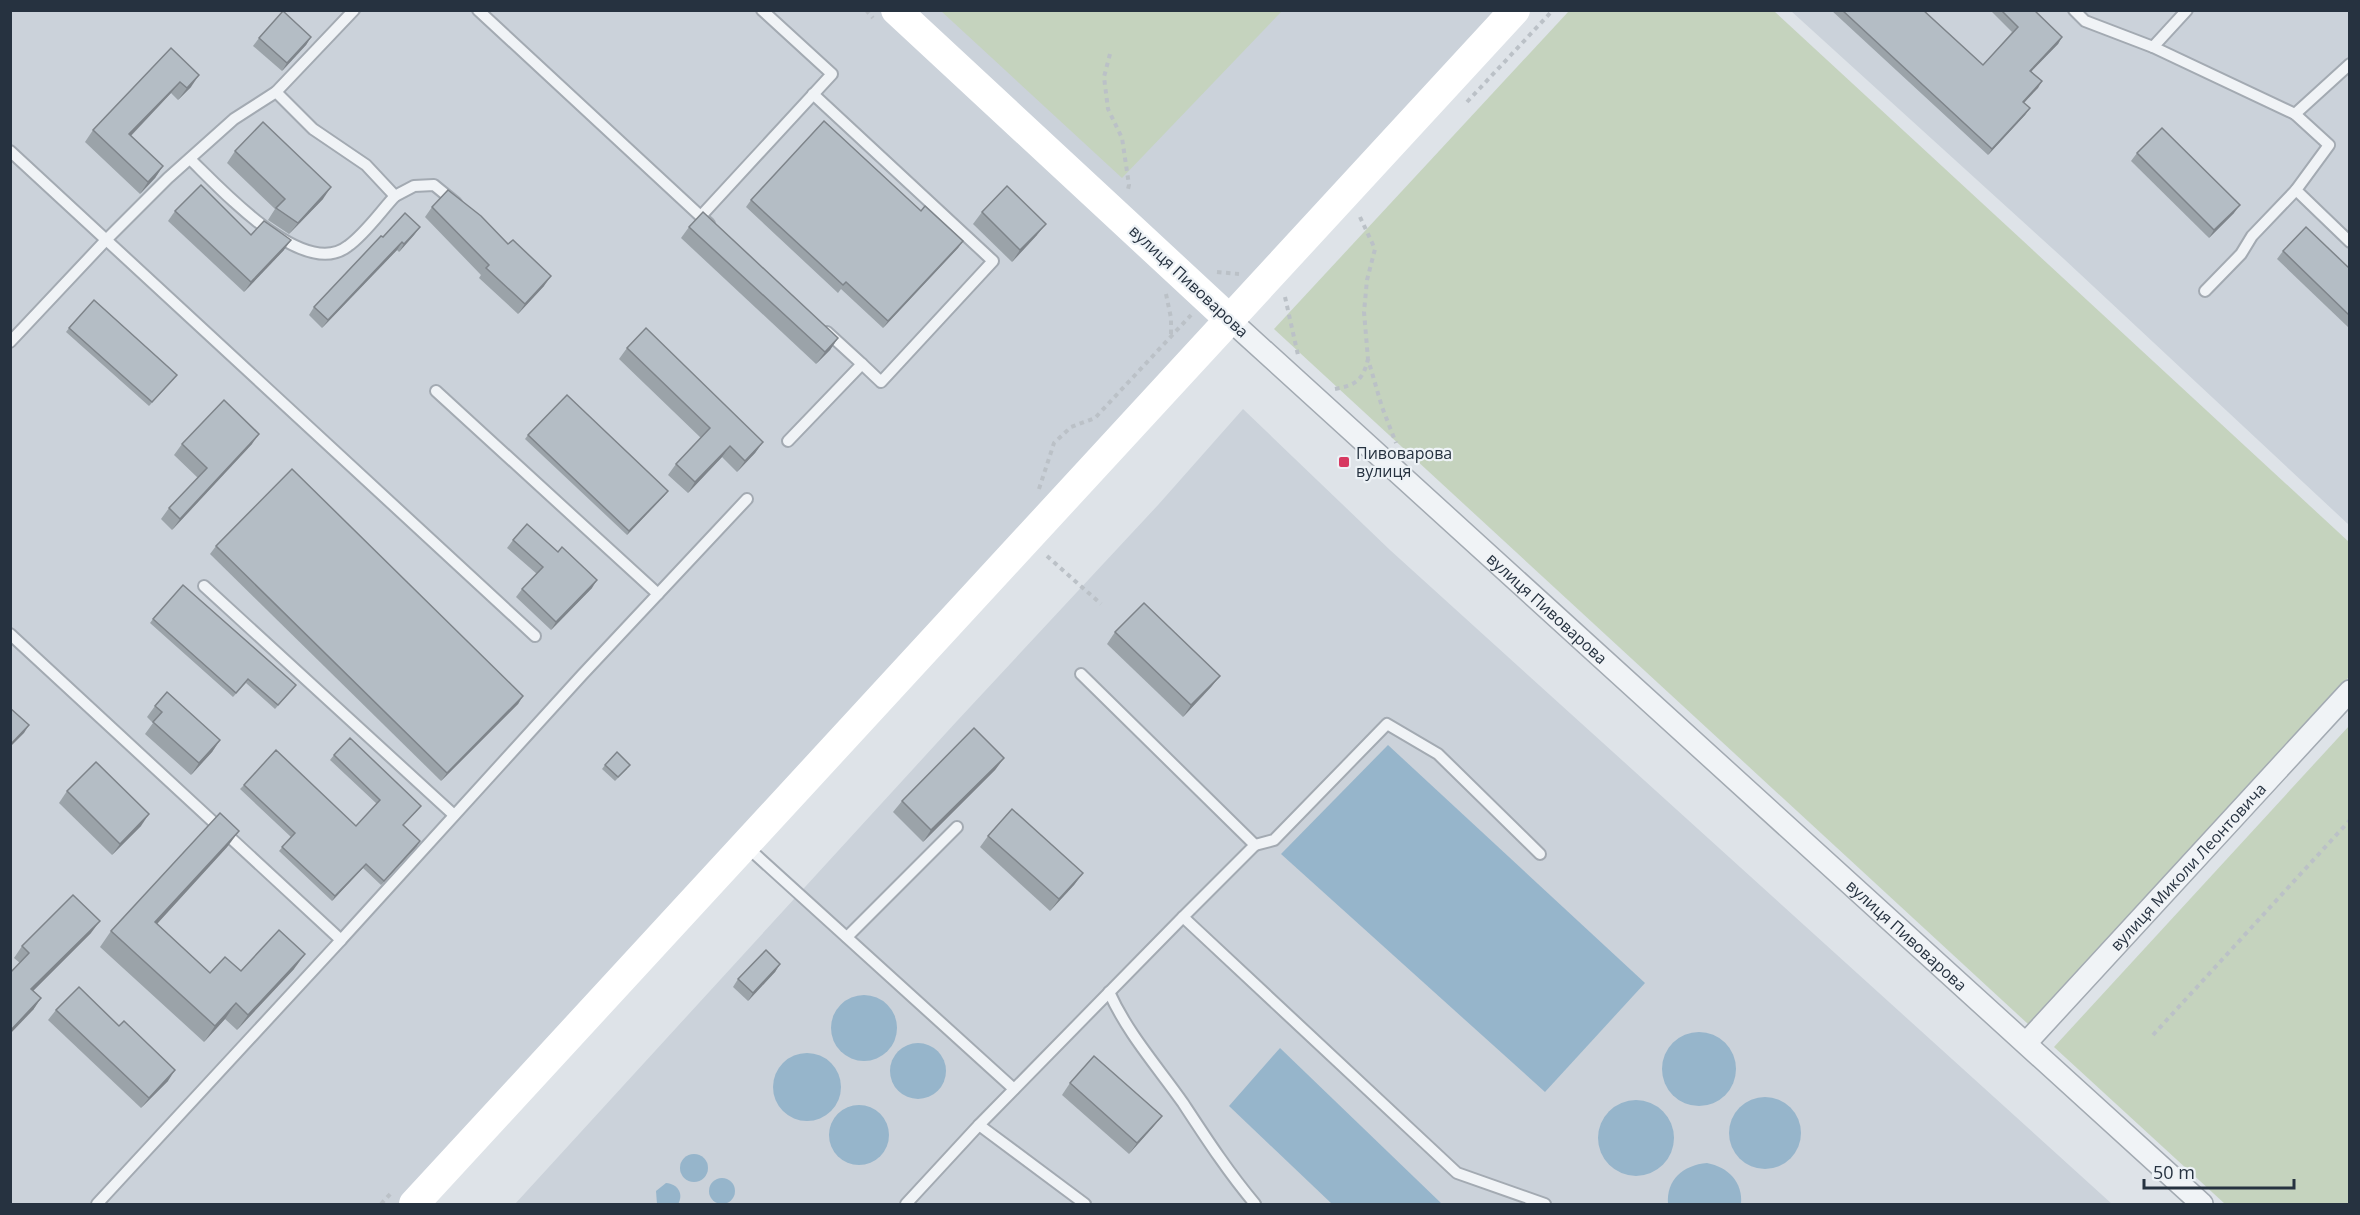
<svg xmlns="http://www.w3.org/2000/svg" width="2360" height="1215" font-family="'Open Sans',sans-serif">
<rect width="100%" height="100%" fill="#dee3e8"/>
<!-- built -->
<g fill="#cbd2da">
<path d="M 10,11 L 1503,11 L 400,1204 L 11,1204 Z"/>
<path d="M 1791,11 L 2349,11 L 2349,525 L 2064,259 Z"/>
<path d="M 1243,409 L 1390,550 L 2112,1204 L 515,1204 L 957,721 L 1158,505 Z"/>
</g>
<!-- green -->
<g fill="#c5d3be">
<path d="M 941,11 L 1282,11 L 1122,178 Z"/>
<path d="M 1569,11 L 1774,11 L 2349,542 L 2349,677 L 2028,1024 L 1274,329 Z"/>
<path d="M 2349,726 L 2349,1204 L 2225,1204 L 2054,1047 Z"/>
</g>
<!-- water -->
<g fill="#96b5cb">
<path d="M 1388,745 L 1645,983 L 1545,1092 L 1281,854 Z"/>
<circle cx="864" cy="1028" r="33"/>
<circle cx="1699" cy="1069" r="37"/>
<circle cx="918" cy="1071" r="28"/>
<path d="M 1280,1048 L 1442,1204 L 1332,1204 L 1229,1106 Z"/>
<circle cx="807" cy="1087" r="34"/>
<circle cx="1765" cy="1133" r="36"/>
<circle cx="1636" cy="1138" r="38"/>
<circle cx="859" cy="1135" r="30"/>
<circle cx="694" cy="1168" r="14"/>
<path d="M 1707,1163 C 1728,1167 1743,1182 1741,1204 L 1668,1204 C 1666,1180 1683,1165 1707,1163 Z"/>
<circle cx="722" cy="1191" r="13"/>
<path d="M 666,1183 C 678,1184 684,1194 678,1204 L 657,1204 L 656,1191 Z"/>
</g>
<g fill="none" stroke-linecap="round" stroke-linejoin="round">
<!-- lane casing -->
<g stroke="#a3aab2" stroke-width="14">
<g id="lane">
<path d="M 478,10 L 709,224"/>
<path d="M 2074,10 L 2085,21 L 2153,47 L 2187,10"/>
<path d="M 2153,47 L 2295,114 L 2350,64"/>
<path d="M 276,92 L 313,129 L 366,165 L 395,196 L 414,186 L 434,185 L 456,203"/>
<path d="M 813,94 L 993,261 L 881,382 L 862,364"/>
<path d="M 2295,114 L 2329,145 L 2296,190 L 2350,242"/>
<path d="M 10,151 L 535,636"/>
<path d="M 190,159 C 220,188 304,281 348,246 C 365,234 381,211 395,196"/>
<path d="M 701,216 L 832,74 L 762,10"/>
<path d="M 2205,291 L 2241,254 L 2252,236 L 2296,190"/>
<path d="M 10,342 L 106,240 L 168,178 L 234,119 L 276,92 L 354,10"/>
<path d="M 436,391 L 658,594"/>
<path d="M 788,441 L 862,364 L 827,332"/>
<path d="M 204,586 L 454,815"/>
<path d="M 10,634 L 341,940 L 97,1204"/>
<path d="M 1081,674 L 1255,845 L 1183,917 L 1457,1173 L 1545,1204"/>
<path d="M 745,845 L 1014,1089"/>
<path d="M 1255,845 L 1274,840 L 1387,724 L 1438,754 L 1540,854"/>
<path d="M 847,937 L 957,827"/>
<path d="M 341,940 L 582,675 L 747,499"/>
<path d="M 1109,992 C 1128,1034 1157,1066 1183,1103 C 1206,1138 1228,1172 1255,1204"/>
<path d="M 979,1125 L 1085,1204"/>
<path d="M 906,1204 L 979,1125 L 1183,917"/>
</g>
</g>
<!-- street casing -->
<g stroke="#a3aab2" stroke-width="24">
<g id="street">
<path id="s1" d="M 1229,319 L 2202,1204"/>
<path id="s2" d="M 2027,1042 L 2350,691"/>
</g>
</g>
<!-- path -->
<g stroke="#bbc1c7" stroke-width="4" stroke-dasharray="4.5 4.5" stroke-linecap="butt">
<path d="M 866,10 L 873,18"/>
<path d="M 1110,54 L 1104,77 L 1108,109 L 1122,138 L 1129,185 L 1127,193"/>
<path d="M 1467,102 L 1553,10"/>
<path d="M 1360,217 L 1375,249 L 1367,280 L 1364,312 L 1368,359 L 1382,407 L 1396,443"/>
<path d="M 1217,272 L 1239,274"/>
<path d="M 1166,294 L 1171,318 L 1171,334"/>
<path d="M 1285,297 L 1298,355"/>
<path d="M 1335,389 C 1356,385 1363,380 1368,359"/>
<path d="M 1039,489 L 1054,443 L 1071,427 L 1095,418 L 1191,315"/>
<path d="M 1047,556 L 1101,604"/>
<path d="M 2153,1035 L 2350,820"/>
<path d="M 381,1204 L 392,1192"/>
</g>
<!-- lane -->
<use href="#lane" stroke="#f0f3f6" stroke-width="10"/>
<!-- street -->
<use href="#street" stroke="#f0f3f6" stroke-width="21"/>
<!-- secondary -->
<g stroke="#fff" stroke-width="30">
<path d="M 896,10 L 1229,319"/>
<path d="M 414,1204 L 1515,10"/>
</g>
</g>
<!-- wall -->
<g fill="#9ba3a9">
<path d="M 1831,10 L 1923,10 L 1983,65 L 2012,32 L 1990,10 L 2034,10 L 2062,37 L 2058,44 L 2031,71 L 2042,81 L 2024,103 L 2030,108 L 2025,115 L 1988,155 Z"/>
<path d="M 311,37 L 306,45 L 282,71 L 253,46 L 259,38 Z"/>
<path d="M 171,48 L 191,87 L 178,100 L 171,93 L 131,136 L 163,166 L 155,178 L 140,194 L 85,142 L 93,130 Z"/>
<path d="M 235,151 L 323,199 L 289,234 L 268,220 L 275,209 L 227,163 Z"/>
<path d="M 2137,153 L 2234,213 L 2209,238 L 2131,161 Z"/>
<path d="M 751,200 L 921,211 L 963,241 L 958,248 L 883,328 L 841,289 L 838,293 L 746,207 Z"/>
<path d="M 432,207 L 544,286 L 518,314 L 479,278 L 481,275 L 425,217 Z"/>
<path d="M 175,211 L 251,235 L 284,250 L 244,292 L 168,221 Z"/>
<path d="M 982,212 L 1037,235 L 1012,262 L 973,224 Z"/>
<path d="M 420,227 L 414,235 L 399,252 L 397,250 L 322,328 L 309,315 L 314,307 Z"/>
<path d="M 689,227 L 838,338 L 830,350 L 816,364 L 681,238 Z"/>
<path d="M 2283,251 L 2349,268 L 2349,328 L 2277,259 Z"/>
<path d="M 69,328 L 174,379 L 149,406 L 66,332 Z"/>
<path d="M 627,348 L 763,442 L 755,453 L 737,472 L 722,457 L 688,493 L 668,475 L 676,464 L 701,438 L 619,359 Z"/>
<path d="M 528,435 L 665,495 L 627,535 L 525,439 Z"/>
<path d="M 182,444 L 252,444 L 172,530 L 161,519 L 169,508 L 198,478 L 174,455 Z"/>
<path d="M 513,540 L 558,552 L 592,588 L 551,630 L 516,597 L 522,589 L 537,574 L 507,548 Z"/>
<path d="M 216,546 L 523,696 L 518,704 L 441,781 L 210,554 Z"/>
<path d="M 153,619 L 293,689 L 275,709 L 246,683 L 233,697 L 150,623 Z"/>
<path d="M 1115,632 L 1220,676 L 1211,687 L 1183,717 L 1107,644 Z"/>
<path d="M 155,706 L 220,740 L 212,752 L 191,775 L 145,734 L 153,723 L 147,717 Z"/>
<path d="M 334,755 L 418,810 L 403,825 L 417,846 L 381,885 L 363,868 L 332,901 L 279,851 L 291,837 L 240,789 L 244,785 L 356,826 L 377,804 L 330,760 Z"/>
<path d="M 1004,758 L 995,770 L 923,842 L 893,812 L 902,801 Z"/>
<path d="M 605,765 L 627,769 L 615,781 L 602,769 Z"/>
<path d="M 67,791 L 141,826 L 112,855 L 59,803 Z"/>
<path d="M 988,836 L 1083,873 L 1074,885 L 1050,911 L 980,847 Z"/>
<path d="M 228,846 L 157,924 L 210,973 L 294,969 L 237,1030 L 225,1019 L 204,1042 L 100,947 L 111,931 Z"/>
<path d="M 91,933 L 33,991 L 41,998 L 33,1010 L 20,963 L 14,958 L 22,946 Z"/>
<path d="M 780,964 L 775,972 L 748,1001 L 733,987 L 738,979 Z"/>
<path d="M 56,1010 L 168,1081 L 141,1108 L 48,1020 Z"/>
<path d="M 1070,1083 L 1162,1116 L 1153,1127 L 1129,1154 L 1062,1095 Z"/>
</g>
<!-- shaded-wall -->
<g fill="#7e848a">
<path d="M 311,37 L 306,45 L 282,71 L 287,63 Z"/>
<path d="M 2062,37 L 2058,44 L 2026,77 L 2030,71 Z"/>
<path d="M 199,75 L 191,87 L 178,100 L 187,88 Z"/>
<path d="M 2042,81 L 2038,88 L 2019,108 L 2023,102 Z"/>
<path d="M 180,82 L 171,93 L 121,146 L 129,134 Z"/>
<path d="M 2030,108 L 2025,115 L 1988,155 L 1992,149 Z"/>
<path d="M 163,166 L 155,178 L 140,194 L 148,182 Z"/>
<path d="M 331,187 L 323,199 L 289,234 L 298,223 Z"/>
<path d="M 2240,205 L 2234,213 L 2209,238 L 2214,230 Z"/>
<path d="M 1046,224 L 1037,235 L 1012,262 L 1020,250 Z"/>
<path d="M 420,227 L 414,235 L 399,252 L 404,244 Z"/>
<path d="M 291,240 L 284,250 L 244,292 L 251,282 Z"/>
<path d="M 963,241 L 958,248 L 883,328 L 888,321 Z"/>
<path d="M 402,242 L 397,250 L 322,328 L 328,320 Z"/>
<path d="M 551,276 L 544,286 L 518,314 L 525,304 Z"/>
<path d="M 838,338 L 830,350 L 816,364 L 825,352 Z"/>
<path d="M 259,434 L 252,444 L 172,530 L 180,519 Z"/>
<path d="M 763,442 L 755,453 L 737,472 L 745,461 Z"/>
<path d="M 730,446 L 722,457 L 688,493 L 695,482 Z"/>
<path d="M 668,491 L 665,495 L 627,535 L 629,531 Z"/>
<path d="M 597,580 L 592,588 L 551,630 L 556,622 Z"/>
<path d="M 1220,676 L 1211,687 L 1183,717 L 1191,705 Z"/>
<path d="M 523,696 L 518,704 L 441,781 L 447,773 Z"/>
<path d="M 29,725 L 24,733 L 10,747 L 10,745 Z"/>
<path d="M 220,740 L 212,752 L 191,775 L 199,763 Z"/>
<path d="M 1004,758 L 995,770 L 923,842 L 931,830 Z"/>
<path d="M 149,814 L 141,826 L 112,855 L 120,844 Z"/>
<path d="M 239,831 L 228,846 L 144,938 L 155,922 Z"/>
<path d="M 420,841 L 417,846 L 381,885 L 384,881 Z"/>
<path d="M 366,864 L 363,868 L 332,901 L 335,896 Z"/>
<path d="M 1083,873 L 1074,885 L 1050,911 L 1059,899 Z"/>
<path d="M 100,921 L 91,933 L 23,1001 L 31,989 Z"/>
<path d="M 305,954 L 294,969 L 237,1030 L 248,1015 Z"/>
<path d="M 780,964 L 775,972 L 748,1001 L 753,993 Z"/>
<path d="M 41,998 L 33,1010 L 10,1034 L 10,1031 Z"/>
<path d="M 236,1003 L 225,1019 L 204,1042 L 215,1026 Z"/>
<path d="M 175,1070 L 168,1081 L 141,1108 L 149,1098 Z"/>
<path d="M 1162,1116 L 1153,1127 L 1129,1154 L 1137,1143 Z"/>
</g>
<!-- building -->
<g fill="#b4bdc5" stroke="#7e848a" stroke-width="1.5">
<path d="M 1842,10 L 1923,10 L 1983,65 L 2018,27 L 2001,10 L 2034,10 L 2062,37 L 2030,71 L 2042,81 L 2023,102 L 2030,108 L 1992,149 Z"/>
<path d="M 283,11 L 311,37 L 287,63 L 259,38 Z"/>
<path d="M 171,48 L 199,75 L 187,88 L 180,82 L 129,134 L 163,166 L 148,182 L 93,130 Z"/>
<path d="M 824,121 L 921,211 L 925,206 L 963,241 L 888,321 L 846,282 L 843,285 L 751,200 Z"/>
<path d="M 263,122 L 331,187 L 298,223 L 276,208 L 285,199 L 235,151 Z"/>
<path d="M 2162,128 L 2240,205 L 2214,230 L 2137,153 Z"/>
<path d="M 201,185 L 251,235 L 264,221 L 291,240 L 251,282 L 175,211 Z"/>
<path d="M 1007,186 L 1046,224 L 1020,250 L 982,212 Z"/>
<path d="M 448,190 L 481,216 L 508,244 L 513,240 L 551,276 L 525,304 L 486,268 L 489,265 L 432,207 Z"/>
<path d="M 703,212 L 838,338 L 825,352 L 689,227 Z"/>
<path d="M 405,213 L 420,227 L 404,244 L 402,242 L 328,320 L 314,307 L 381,236 L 383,237 Z"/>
<path d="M 2306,227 L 2349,268 L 2349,315 L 2283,251 Z"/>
<path d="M 94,300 L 177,375 L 152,402 L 69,328 Z"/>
<path d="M 646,328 L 763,442 L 745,461 L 730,446 L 695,482 L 676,464 L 710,428 L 627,348 Z"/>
<path d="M 567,395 L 668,491 L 629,531 L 528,435 Z"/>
<path d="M 224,400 L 259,434 L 180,519 L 169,508 L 207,468 L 182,444 Z"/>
<path d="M 292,469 L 523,696 L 447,773 L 216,546 Z"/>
<path d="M 527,524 L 558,552 L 562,547 L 597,580 L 556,622 L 522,589 L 543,567 L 513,540 Z"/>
<path d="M 183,585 L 296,685 L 278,705 L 248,679 L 236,693 L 153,619 Z"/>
<path d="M 1144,603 L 1220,676 L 1191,705 L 1115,632 Z"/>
<path d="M 167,692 L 220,740 L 199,763 L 153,722 L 162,712 L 155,706 Z"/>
<path d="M 10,708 L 29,725 L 10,745 Z"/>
<path d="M 974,728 L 1004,758 L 931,830 L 902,801 Z"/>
<path d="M 350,738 L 421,806 L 403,825 L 420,841 L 384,881 L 366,864 L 335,896 L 282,847 L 295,833 L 244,785 L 276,750 L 356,826 L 380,800 L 334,755 Z"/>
<path d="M 617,752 L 630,765 L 618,777 L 605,765 Z"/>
<path d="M 96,762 L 149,814 L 120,844 L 67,791 Z"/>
<path d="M 1012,809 L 1083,873 L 1059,899 L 988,836 Z"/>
<path d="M 220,813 L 239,831 L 155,922 L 210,973 L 225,957 L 241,971 L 279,930 L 305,954 L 248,1015 L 236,1003 L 215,1026 L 111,931 Z"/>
<path d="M 73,895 L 100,921 L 31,989 L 41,998 L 10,1031 L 10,973 L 29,953 L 22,946 Z"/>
<path d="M 766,950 L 780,964 L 753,993 L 738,979 Z"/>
<path d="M 79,987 L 119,1026 L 124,1021 L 175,1070 L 149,1098 L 56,1010 Z"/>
<path d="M 1094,1056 L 1162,1116 L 1137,1143 L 1070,1083 Z"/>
</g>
<!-- markers -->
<rect fill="#d73961" stroke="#edf2f6" stroke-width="2" x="1338" y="456" width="12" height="12" rx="3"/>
<g text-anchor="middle" stroke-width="4.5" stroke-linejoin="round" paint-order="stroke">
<!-- street labels -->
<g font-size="16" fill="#263240" stroke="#edf2f6">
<text transform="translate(1189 281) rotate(43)" y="6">вулиця Пивоварова</text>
<text dy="6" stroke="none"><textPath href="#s1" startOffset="430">вулиця Пивоварова</textPath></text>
<text dy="6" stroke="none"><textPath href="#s2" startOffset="238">вулиця Миколи Леонтовича</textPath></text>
<text dy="6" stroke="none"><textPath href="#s1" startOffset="916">вулиця Пивоварова</textPath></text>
</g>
<!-- poi labels -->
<g font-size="16" fill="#263240" stroke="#edf2f6" text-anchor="start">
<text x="1356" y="459">Пивоварова<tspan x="1356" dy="18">вулиця</tspan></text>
</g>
</g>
<!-- border -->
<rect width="2360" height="1215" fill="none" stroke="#263240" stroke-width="24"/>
<!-- scale -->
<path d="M2144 1179v9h150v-9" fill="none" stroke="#263240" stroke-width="3"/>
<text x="2153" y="1179" font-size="18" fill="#263240" stroke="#edf2f6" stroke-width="4.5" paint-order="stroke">50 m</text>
</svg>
